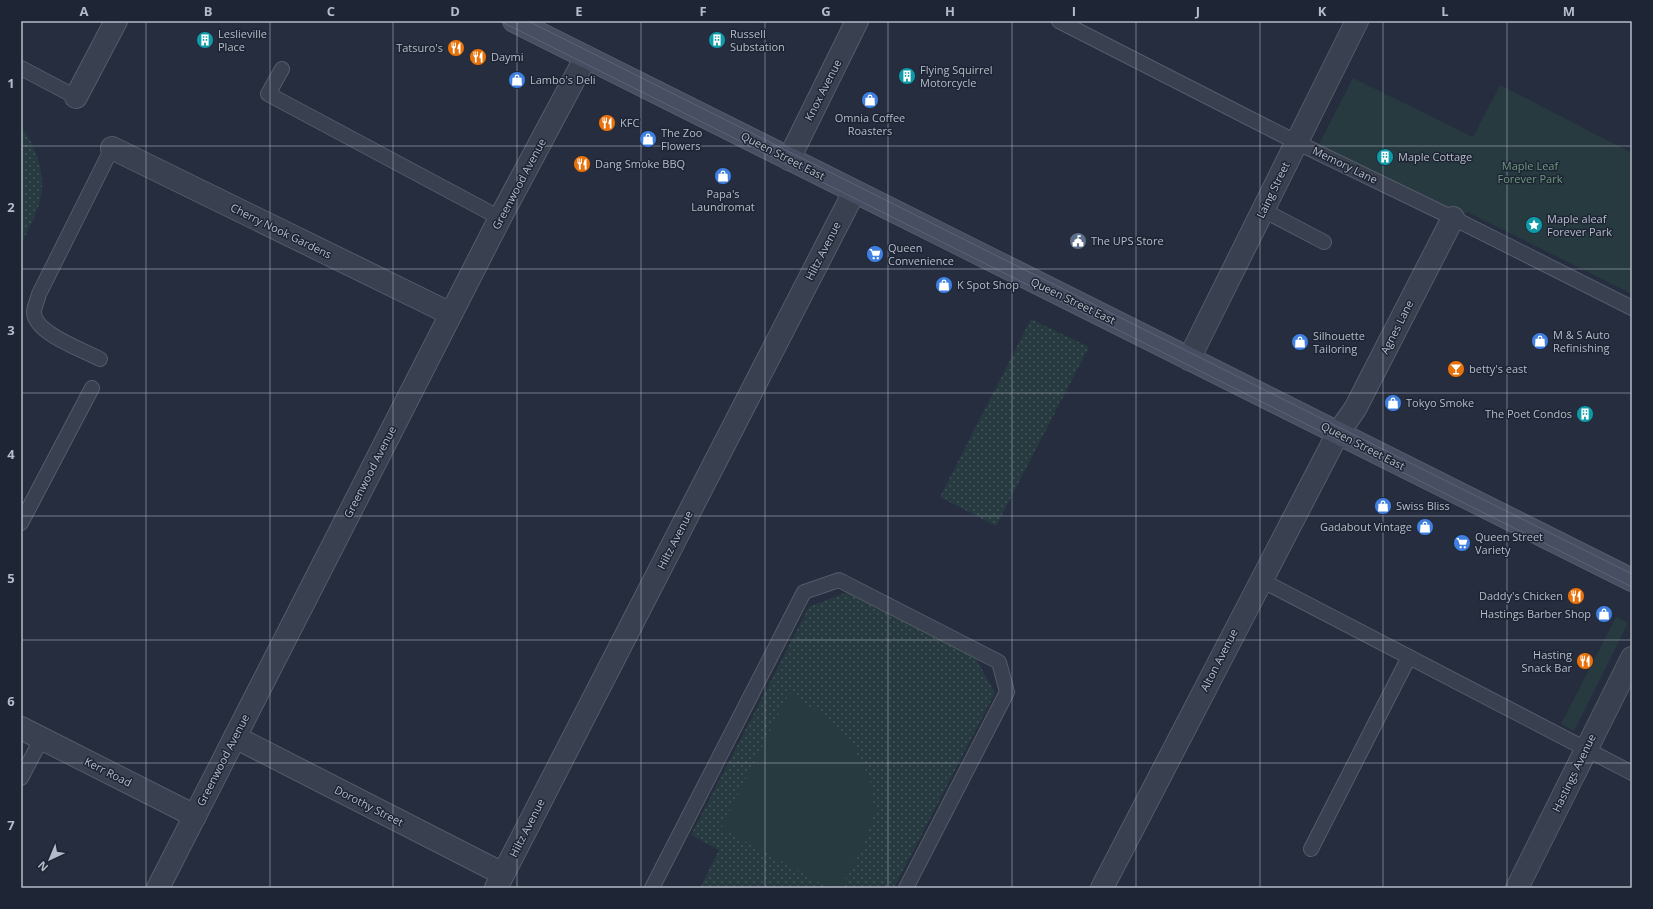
<svg xmlns="http://www.w3.org/2000/svg" width="1653" height="909" font-family="'Open Sans',sans-serif">
<defs>
<pattern id="grass-dots" width="8" height="8" patternUnits="userSpaceOnUse"><rect width="8" height="8" fill="#273a40"/><path d="M2 2h.1M6 6h.1" fill="none" stroke="#44555a" stroke-width="1.8" stroke-linecap="round"/></pattern>
</defs>
<rect width="100%" height="100%" fill="#252d3f"/>
<!-- grass -->
<g fill="url(#grass-dots)">
<path d="M 21,126 C 36,146 47,176 40,201 C 36,216 28,230 21,244 Z"/>
<path d="M 1031,319 L 1089,347 L 996,526 L 940,497 Z"/>
<path d="M 847,592 L 975,657 L 995,693 L 894,888 L 700,888 L 719,850 L 691,835 L 809,607 Z"/>
</g>
<!-- park -->
<g fill="#273a40">
<path d="M 1353,78 L 1473,137 L 1500,85 L 1632,153 L 1632,294 L 1467,212 L 1465,216 L 1319,144 Z"/>
<path d="M 1616,617 L 1628,623 L 1574,731 L 1561,724 Z"/>
<path d="M 789,693 L 827,718 L 851,743 L 869,776 L 875,810 L 866,840 L 841,888 L 830,888 L 721,828 Z"/>
</g>
<g fill="none" stroke-linecap="round" stroke-linejoin="round">
<!-- service casing -->
<g stroke="#545b69" stroke-width="16">
<g id="service">
<path d="M 1059,21 L 1296,142 L 1453,218 L 1632,308"/>
<path d="M 21,68 L 76,97"/>
<path d="M 282,69 L 268,94 L 500,218"/>
<path d="M 1263,210 L 1324,242"/>
<path d="M 100,359 C 83,350 34,333 34,312 C 34,307 38,299 39,294 L 112,148"/>
<path d="M 21,523 L 92,388"/>
<path d="M 1261,580 L 1632,773"/>
<path d="M 21,778 L 42,738"/>
<path d="M 1311,849 L 1409,657"/>
<path d="M 652,888 L 804,592 L 839,580 L 999,662 L 1007,692 L 906,888"/>
</g>
</g>
<!-- minor casing -->
<g stroke="#545b69" stroke-width="24">
<g id="minor">
<path d="M 76,97 L 116,21"/>
<path d="M 112,148 L 451,314"/>
<path d="M 789,159 L 857,21"/>
<path d="M 1189,359 L 1357,21"/>
<path d="M 21,728 L 195,816"/>
<path d="M 235,737 L 503,874"/>
<path d="M 496,888 L 854,192"/>
<path d="M 1102,888 L 1338,433 L 1355,409 L 1453,218"/>
<path d="M 1517,888 L 1632,658"/>
</g>
</g>
<!-- tertiary casing -->
<g stroke="#545b69" stroke-width="24">
<path id="tertiary" d="M 158,888 L 500,218 L 586,57"/>
</g>
<!-- secondary casing -->
<g stroke="#545b69" stroke-width="24">
<path id="secondary" d="M 514,21 L 1632,580"/>
</g>
<!-- service -->
<use href="#service" stroke="#39404f" stroke-width="14"/>
<!-- minor -->
<use href="#minor" stroke="#39404f" stroke-width="22"/>
<!-- tertiary -->
<use href="#tertiary" stroke="#39404f" stroke-width="22"/>
<!-- secondary -->
<use href="#secondary" stroke="#474e62" stroke-width="22"/>
<!-- tram -->
<g stroke="#5b6375" stroke-width="1">
<path d="M 500,21 L 1632,587"/>
<path d="M 528,21 L 1632,574"/>
</g>
</g>
<!-- grid -->
<path fill="none" stroke="#b6bbc9" stroke-width="1" stroke-opacity="0.55" d="M 146,21 L 146,888M 270,21 L 270,888M 393,21 L 393,888M 517,21 L 517,888M 641,21 L 641,888M 765,21 L 765,888M 888,21 L 888,888M 1012,21 L 1012,888M 1136,21 L 1136,888M 1260,21 L 1260,888M 1383,21 L 1383,888M 1507,21 L 1507,888M 21,146 L 1632,146M 21,269 L 1632,269M 21,393 L 1632,393M 21,516 L 1632,516M 21,640 L 1632,640M 21,763 L 1632,763"/>
<!-- icons -->
<defs>
<g id="building-disc" transform="scale(0.9)"><circle r="9.5" fill="#0f9aa8" stroke="#1e2534"/><path d="M-4-6H4V6H1V3H-1V6H-4ZM-2.5-4.3h1.7v1.8h-1.7ZM.8-4.3h1.7v1.8H.8ZM-2.5-1h1.7V.8h-1.7ZM.8-1h1.7V.8H.8Z" fill="#fff"/></g>
<g id="restaurant-disc" transform="scale(0.9)"><circle r="9.5" fill="#e8710a" stroke="#1e2534"/><path d="M-5-6h1v4h1v-4h1v4h1v-4h1v5L-1.5 .5V6h-2V.5L-5-1ZM5-6V6H3V1.5H1.5Q1.5-4 5-6Z" fill="#fff"/></g>
<g id="shop-disc" transform="scale(0.9)"><circle r="9.5" fill="#3f7fe0" stroke="#1e2534"/><path d="M-5-2.5h2.3a2.7 3.5 0 0 1 5.4 0H5L5.5 6h-11ZM-1.5-2.5h3a1.5 2.3 0 0 0-3 0Z" fill="#fff"/></g>
<g id="sight-disc" transform="scale(0.9)"><circle r="9.5" fill="#0f9aa8" stroke="#1e2534"/><path d="M0-6L1.8-2.2L6-1.7L2.9 1.2L3.7 5.4L0 3.3L-3.7 5.4L-2.9 1.2L-6-1.7L-1.8-2.2Z" fill="#fff"/></g>
<g id="civic-disc" transform="scale(0.9)"><circle r="9.5" fill="#5c6f8a" stroke="#1e2534"/><path d="M-.6-6.5H3V-4.5H.6V-3L4-1V1h2V6H-6V1h2V-1L-.6-3ZM-1.2 2.5V6h2.4V2.5Z" fill="#fff"/></g>
<g id="supermarket-disc" transform="scale(0.9)"><circle r="9.5" fill="#3f7fe0" stroke="#1e2534"/><path d="M-6-5.5h2.5l.6 2H6L4.5 2H-2.5L-4.4-4H-6ZM-1.5 3.2a1.3 1.3 0 1 0 .1 0ZM3 3.2a1.3 1.3 0 1 0 .1 0Z" fill="#fff"/></g>
<g id="bar-disc" transform="scale(0.9)"><circle r="9.5" fill="#e8710a" stroke="#1e2534"/><path d="M-6-5H6L.8 .8V4.5H3.5V6h-7V4.5H-.8V.8Z" fill="#fff"/></g>
</defs>
<g fill-rule="evenodd">
<use href="#building-disc" x="205" y="40"/>
<use href="#building-disc" x="717" y="40"/>
<use href="#restaurant-disc" x="456" y="48"/>
<use href="#restaurant-disc" x="478" y="57"/>
<use href="#building-disc" x="907" y="76"/>
<use href="#shop-disc" x="517" y="80"/>
<use href="#shop-disc" x="870" y="100"/>
<use href="#restaurant-disc" x="607" y="123"/>
<use href="#shop-disc" x="648" y="139"/>
<use href="#building-disc" x="1385" y="157"/>
<use href="#restaurant-disc" x="582" y="164"/>
<use href="#shop-disc" x="723" y="176"/>
<use href="#sight-disc" x="1534" y="225"/>
<use href="#civic-disc" x="1078" y="241"/>
<use href="#supermarket-disc" x="875" y="254"/>
<use href="#shop-disc" x="944" y="285"/>
<use href="#shop-disc" x="1540" y="341"/>
<use href="#shop-disc" x="1300" y="342"/>
<use href="#bar-disc" x="1456" y="369"/>
<use href="#shop-disc" x="1393" y="403"/>
<use href="#building-disc" x="1585" y="414"/>
<use href="#shop-disc" x="1383" y="506"/>
<use href="#shop-disc" x="1425" y="527"/>
<use href="#supermarket-disc" x="1462" y="543"/>
<use href="#restaurant-disc" x="1576" y="596"/>
<use href="#shop-disc" x="1604" y="614"/>
<use href="#restaurant-disc" x="1585" y="661"/>
</g>
<g text-anchor="middle" stroke-width="3" stroke-linejoin="round" paint-order="stroke">
<!-- poi labels -->
<g font-size="11" fill="#b6bbc9" stroke="#1e2534" text-anchor="start">
<text x="218" y="38">Leslieville<tspan x="218" dy="13">Place</tspan></text>
<text x="730" y="38">Russell<tspan x="730" dy="13">Substation</tspan></text>
<text x="443" y="52" text-anchor="end">Tatsuro's</text>
<text x="491" y="61">Daymi</text>
<text x="920" y="74">Flying Squirrel<tspan x="920" dy="13">Motorcycle</tspan></text>
<text x="530" y="84">Lambo's Deli</text>
<text x="870" y="122" text-anchor="middle">Omnia Coffee<tspan x="870" dy="13">Roasters</tspan></text>
<text x="620" y="127">KFC</text>
<text x="661" y="137">The Zoo<tspan x="661" dy="13">Flowers</tspan></text>
<text x="1398" y="161">Maple Cottage</text>
<text x="595" y="168">Dang Smoke BBQ</text>
<text x="723" y="198" text-anchor="middle">Papa's<tspan x="723" dy="13">Laundromat</tspan></text>
<text x="1547" y="223">Maple aleaf<tspan x="1547" dy="13">Forever Park</tspan></text>
<text x="1091" y="245">The UPS Store</text>
<text x="888" y="252">Queen<tspan x="888" dy="13">Convenience</tspan></text>
<text x="957" y="289">K Spot Shop</text>
<text x="1553" y="339">M &amp; S Auto<tspan x="1553" dy="13">Refinishing</tspan></text>
<text x="1313" y="340">Silhouette<tspan x="1313" dy="13">Tailoring</tspan></text>
<text x="1469" y="373">betty's east</text>
<text x="1406" y="407">Tokyo Smoke</text>
<text x="1572" y="418" text-anchor="end">The Poet Condos</text>
<text x="1396" y="510">Swiss Bliss</text>
<text x="1412" y="531" text-anchor="end">Gadabout Vintage</text>
<text x="1475" y="541">Queen Street<tspan x="1475" dy="13">Variety</tspan></text>
<text x="1563" y="600" text-anchor="end">Daddy's Chicken</text>
<text x="1591" y="618" text-anchor="end">Hastings Barber Shop</text>
<text x="1572" y="659" text-anchor="end">Hasting<tspan x="1572" dy="13">Snack Bar</tspan></text>
</g>
<!-- street labels -->
<g font-size="11" fill="#b6bbc9" stroke="#1e2534">
<text transform="translate(823 90) rotate(-63)" y="4">Knox Avenue</text>
<text transform="translate(783 156) rotate(27)" y="4">Queen Street East</text>
<text transform="translate(1345 165) rotate(26)" y="4">Memory Lane</text>
<text transform="translate(519 184) rotate(-62)" y="4">Greenwood Avenue</text>
<text transform="translate(1273 190) rotate(-64)" y="4">Laing Street</text>
<text transform="translate(281 231) rotate(26)" y="4">Cherry Nook Gardens</text>
<text transform="translate(823 251) rotate(-63)" y="4">Hiltz Avenue</text>
<text transform="translate(1073 301) rotate(26)" y="4">Queen Street East</text>
<text transform="translate(1397 327) rotate(-63)" y="4">Agnes Lane</text>
<text transform="translate(1363 446) rotate(27)" y="4">Queen Street East</text>
<text transform="translate(370 472) rotate(-63)" y="4">Greenwood Avenue</text>
<text transform="translate(675 540) rotate(-63)" y="4">Hiltz Avenue</text>
<text transform="translate(1219 660) rotate(-63)" y="4">Alton Avenue</text>
<text transform="translate(223 760) rotate(-63)" y="4">Greenwood Avenue</text>
<text transform="translate(108 772) rotate(27)" y="4">Kerr Road</text>
<text transform="translate(1574 773) rotate(-64)" y="4">Hastings Avenue</text>
<text transform="translate(369 806) rotate(27)" y="4">Dorothy Street</text>
<text transform="translate(527 828) rotate(-63)" y="4">Hiltz Avenue</text>
</g>
<!-- park labels -->
<g font-size="11" fill="#6d9a7c" stroke="#1e2534">
<text x="1530" y="170">Maple Leaf<tspan x="1530" dy="13">Forever Park</tspan></text>
</g>
</g>
<!-- border -->
<rect width="1653" height="909" fill="none" stroke="#1e2534" stroke-width="44"/>
<!-- north arrow -->
<g transform="translate(50 859) rotate(224)" stroke="#1e2534" stroke-width="3" paint-order="stroke">
<path d="M0-3L7 15L0 10L-7 15Z" fill="#b6bbc9"/>
<text y="-6" font-size="11" font-weight="bold" text-anchor="middle" fill="#b6bbc9">N</text>
</g>
<rect x="22" y="22" width="1609" height="865" fill="none" stroke="#b6bbc9" stroke-width="1.5"/>
<g font-size="13" text-anchor="middle" font-weight="bold" fill="#b6bbc9">
<text x="84" y="16">A</text>
<text x="208" y="16">B</text>
<text x="331" y="16">C</text>
<text x="455" y="16">D</text>
<text x="579" y="16">E</text>
<text x="703" y="16">F</text>
<text x="826" y="16">G</text>
<text x="950" y="16">H</text>
<text x="1074" y="16">I</text>
<text x="1198" y="16">J</text>
<text x="1322" y="16">K</text>
<text x="1445" y="16">L</text>
<text x="1569" y="16">M</text>
<text x="11" y="88">1</text>
<text x="11" y="212">2</text>
<text x="11" y="335">3</text>
<text x="11" y="459">4</text>
<text x="11" y="583">5</text>
<text x="11" y="706">6</text>
<text x="11" y="830">7</text>
</g>
</svg>
